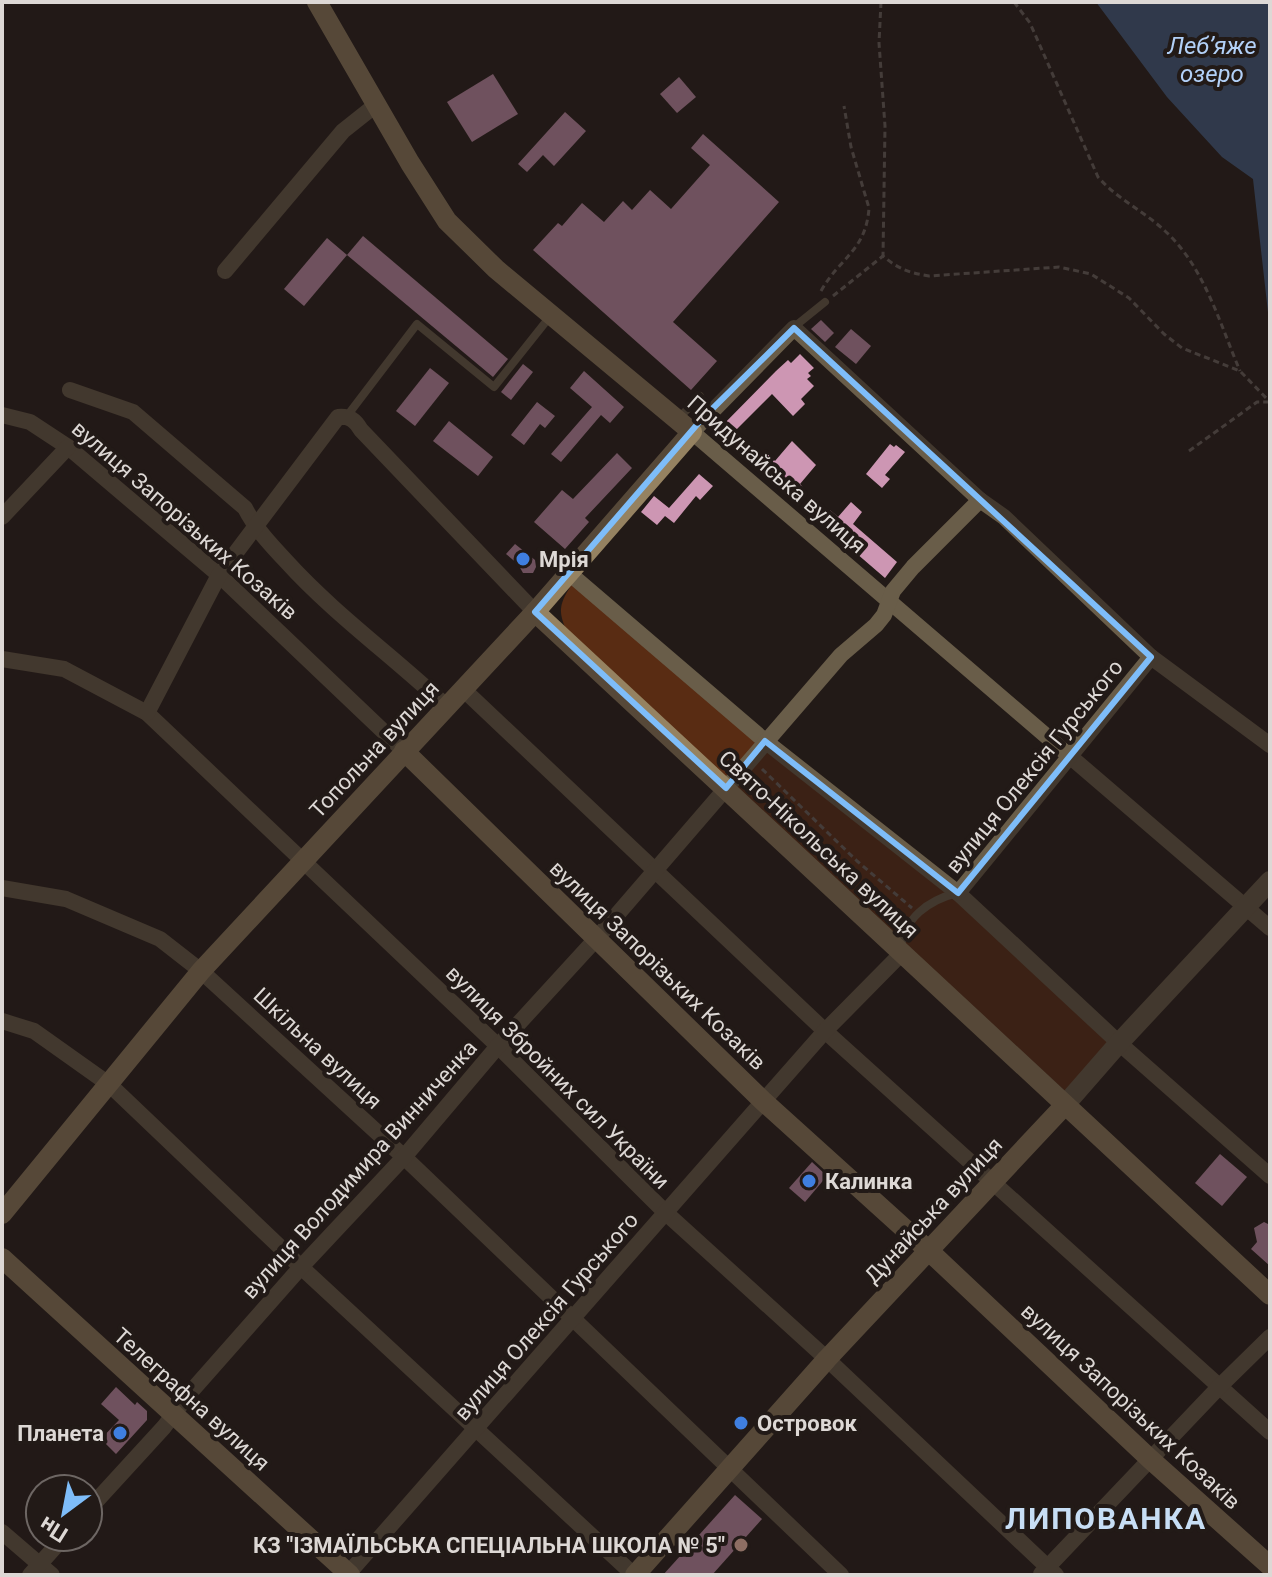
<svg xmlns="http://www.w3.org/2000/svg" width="1272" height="1577" font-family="Roboto,sans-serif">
<rect width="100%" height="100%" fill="#221a17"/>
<!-- green -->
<path fill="#592c13" d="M 572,584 L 960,903 L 1108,1043 L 1065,1091 L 568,635 C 558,611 558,606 572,584 Z"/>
<!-- water -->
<path fill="#41618a" d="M 1096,2 L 1270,2 L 1270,330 L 1253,179 L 1222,157 L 1167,97 Z"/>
<!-- building -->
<g fill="#cd96b3">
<path d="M 493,74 L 518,114 L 472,142 L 447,102 Z"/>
<path d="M 679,77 L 696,97 L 677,113 L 660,94 Z"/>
<path d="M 565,112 L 586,131 L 554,166 L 543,155 L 527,172 L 518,164 Z"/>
<path d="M 703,134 L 779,202 L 673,322 L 717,361 L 691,390 L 533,250 L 558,223 L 562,226 L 582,203 L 604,222 L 623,201 L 632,210 L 650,190 L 671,209 L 710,165 L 691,148 Z"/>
<path d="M 363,236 L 508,359 L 493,377 L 347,255 Z"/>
<path d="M 327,238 L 347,255 L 304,306 L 284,289 Z"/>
<path d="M 821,320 L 834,333 L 825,342 L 811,329 Z"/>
<path d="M 851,329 L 871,346 L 856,364 L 835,347 Z"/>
<path d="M 800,354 L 814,368 L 808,373 L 811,376 L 807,379 L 814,386 L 801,399 L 805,404 L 793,416 L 772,394 L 726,440 L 717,431 L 776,371 L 788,360 L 791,363 Z"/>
<path d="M 523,364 L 533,372 L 511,400 L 501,392 Z"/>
<path d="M 430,368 L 449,383 L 415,426 L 396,411 Z"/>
<path d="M 584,371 L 624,407 L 610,423 L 601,415 L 561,462 L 551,454 L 592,407 L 570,388 Z"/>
<path d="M 537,402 L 555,416 L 545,428 L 540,424 L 524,445 L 511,435 Z"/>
<path d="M 449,421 L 493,457 L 478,476 L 433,441 Z"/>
<path d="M 792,441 L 816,465 L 800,484 L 803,487 L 793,499 L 753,465 L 765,451 L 775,461 Z"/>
<path d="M 890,444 L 894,447 L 896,445 L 905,452 L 885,475 L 890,479 L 882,488 L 866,474 Z"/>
<path d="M 617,453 L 632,468 L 585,518 L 589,522 L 565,549 L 534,522 L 562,490 L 573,499 Z"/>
<path d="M 699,474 L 713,486 L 700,500 L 696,496 L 674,523 L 665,516 L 657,525 L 641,512 L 654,496 L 669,508 Z"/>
<path d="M 851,502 L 862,512 L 853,524 L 897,562 L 885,578 L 813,516 L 820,506 L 828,512 L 830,510 L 838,517 Z"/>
<path d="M 515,544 L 535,560 L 536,567 L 533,573 L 523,573 L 518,564 L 506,554 Z"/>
<path d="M 1220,1154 L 1247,1177 L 1222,1206 L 1195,1183 Z"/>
<path d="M 812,1162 L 827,1176 L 805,1202 L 789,1188 Z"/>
<path d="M 1264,1222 L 1270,1225 L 1270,1266 L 1251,1249 L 1257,1242 L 1254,1228 Z"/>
<path d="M 116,1387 L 135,1405 L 137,1402 L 147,1411 L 147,1420 L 116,1454 L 101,1439 L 119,1420 L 101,1404 Z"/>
<path d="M 735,1495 L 762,1519 L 712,1575 L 663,1575 Z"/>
</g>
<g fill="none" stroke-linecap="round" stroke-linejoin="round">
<!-- path -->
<g stroke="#6d6663" stroke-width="3" stroke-dasharray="6 4" stroke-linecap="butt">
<path d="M 881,2 L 879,43 L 885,126 L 883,256 C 898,269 910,273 929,276 L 1059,267 L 1091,274 L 1129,298 L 1164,334 L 1182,348 L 1240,371 L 1270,402"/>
<path d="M 1014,2 L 1030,23 L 1098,177 C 1117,199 1144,211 1165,231 C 1204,266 1220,324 1240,371"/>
<path d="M 821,291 C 840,257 866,251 869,208 L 851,147 L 844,106"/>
<path d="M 833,296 L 883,256"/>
<path d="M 1189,451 L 1257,402 L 1270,402"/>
<path d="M 762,769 L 857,861 L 912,908"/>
</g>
<!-- service -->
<g stroke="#695d49" stroke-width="8">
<path d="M 794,327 L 825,302"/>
<path d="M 347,416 L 417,324 L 494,387 L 552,314"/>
<path d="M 678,419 L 700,396"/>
<path d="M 901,950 C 903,918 929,900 957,893"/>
</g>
<!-- minor -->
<g stroke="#695d49" stroke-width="16">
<path d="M 225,271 L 343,131 L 377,104"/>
<path d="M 70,390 L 133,412 L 245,508 C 255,528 270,544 286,561 C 334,614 394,657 446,706"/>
<path d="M 2,415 L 30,422 L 68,447 L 219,575 L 404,751"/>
<path d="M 2,517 L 68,447"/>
<path d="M 569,573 L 765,741 L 958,893 L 1119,1043 L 1270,1176"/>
<path d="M 2,659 L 64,669 L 147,713 L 498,1046 L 666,1213 L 827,1359 L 1056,1575"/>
<path d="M 463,689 L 825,1031 L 1270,1432"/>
<path d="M 147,713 L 219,575 L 338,417 C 350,416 355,420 361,430 L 535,612"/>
<path d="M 1270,745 L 1151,657 L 1004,517 L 980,500 L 794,328 L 692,432 L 1270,928"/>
<path d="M 2,888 L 66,899 L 160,939 L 201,971 L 404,1157 L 841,1575"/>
<path d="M 958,893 L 1151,657"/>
<path d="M 2,1021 L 34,1031 L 110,1085 L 301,1267 L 634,1575"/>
<path d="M 88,1510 L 164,1427 L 188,1395 L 301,1267 L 404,1157 L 498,1046 L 596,939 L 841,655 L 876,625 L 884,615 L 893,591 L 913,567 L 980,500"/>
<path d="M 2,1532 L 52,1575"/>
<path d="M 1041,1574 L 1220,1386 L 1270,1337"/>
<path d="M 30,1575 L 64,1537"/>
<path d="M 347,1575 L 825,1031 L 901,954"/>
</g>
<!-- tertiary -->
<path stroke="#695d49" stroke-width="20" d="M 1064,1106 L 1119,1043 L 1270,881"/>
<!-- secondary -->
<g stroke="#958261" stroke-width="20">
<path d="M 535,612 L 1270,1295"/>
<path d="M 404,751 L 763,1101 L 928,1250 L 1150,1459 L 1270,1566"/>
<path d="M 2,1214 L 201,971 L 535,612 L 692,432 L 496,269 L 447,221 L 410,163 L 317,2"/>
<path d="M 2,1258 L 350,1575"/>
<path d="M 635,1575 L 827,1359 L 1064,1106"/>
</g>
</g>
<!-- marked area -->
<path d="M0 0H1272V1577H0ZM 794,328 L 1151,657 L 958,893 L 765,741 L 726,788 L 535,612 L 701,420 Z" fill="#221a17" fill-opacity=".55" fill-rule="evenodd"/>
<path fill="none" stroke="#7ebdf9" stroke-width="6" stroke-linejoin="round" d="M 794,328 L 1151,657 L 958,893 L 765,741 L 726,788 L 535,612 L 701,420 Z"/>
<!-- markers -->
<g fill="#3f7fe0" stroke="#221a17" stroke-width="3">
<circle cx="523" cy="559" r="8"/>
<circle cx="809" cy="1181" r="8"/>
<circle cx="741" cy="1423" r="8"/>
<circle cx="120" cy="1433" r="8"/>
</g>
<circle fill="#8d6e63" stroke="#221a17" stroke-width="3" cx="741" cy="1545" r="8"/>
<g text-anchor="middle" stroke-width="8" stroke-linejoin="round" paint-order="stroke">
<!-- street labels -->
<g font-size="22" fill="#ddd8d5" stroke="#221a17">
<text transform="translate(777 474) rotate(41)" y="8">Придунайська вулиця</text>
<text transform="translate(185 520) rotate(41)" y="8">вулиця Запорізьких Козаків</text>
<text transform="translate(374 749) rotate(-47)" y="8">Топольна вулиця</text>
<text transform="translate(1034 766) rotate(-51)" y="8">вулиця Олексія Гурського</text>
<text transform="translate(819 844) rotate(43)" y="8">Свято-Нікольська вулиця</text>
<text transform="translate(658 965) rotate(44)" y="8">вулиця Запорізьких Козаків</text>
<text transform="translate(318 1048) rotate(43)" y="8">Шкільна вулиця</text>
<text transform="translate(558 1077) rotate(45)" y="8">вулиця Збройних сил України</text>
<text transform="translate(359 1169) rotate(-48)" y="8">вулиця Володимира Винниченка</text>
<text transform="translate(933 1210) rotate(-47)" y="8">Дунайська вулиця</text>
<text transform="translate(546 1316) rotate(-49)" y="8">вулиця Олексія Гурського</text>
<text transform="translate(192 1399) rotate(42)" y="8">Телеграфна вулиця</text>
<text transform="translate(1131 1406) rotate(43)" y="8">вулиця Запорізьких Козаків</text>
</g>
<!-- poi labels -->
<g font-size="22" font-weight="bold" fill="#ddd8d5" stroke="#221a17" text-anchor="start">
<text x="539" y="567">Мрія</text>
<text x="825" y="1189">Калинка</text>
<text x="757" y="1431">Островок</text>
<text x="104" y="1441" text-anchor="end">Планета</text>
<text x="725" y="1553" text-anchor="end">КЗ "ІЗМАЇЛЬСЬКА СПЕЦІАЛЬНА ШКОЛА № 5"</text>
</g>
<!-- water labels -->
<g font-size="24" font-style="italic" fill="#b2d0f7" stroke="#221a17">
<text x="1212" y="54">Леб’яже<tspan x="1212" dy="28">озеро</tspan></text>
</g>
<!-- district labels -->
<g font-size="30" font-weight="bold" letter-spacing="2" fill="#c7def5" stroke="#221a17">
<text x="1106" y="1529">ЛИПОВАНКА</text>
</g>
</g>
<!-- border -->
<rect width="1272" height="1577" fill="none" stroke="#ddd8d5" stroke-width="8"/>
<!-- north arrow -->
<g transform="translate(64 1513) rotate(212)"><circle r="38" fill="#221a17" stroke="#6d6663" stroke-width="2"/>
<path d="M0-6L14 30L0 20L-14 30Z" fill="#7ebdf9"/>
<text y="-12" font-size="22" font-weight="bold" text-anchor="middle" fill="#ddd8d5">Пн</text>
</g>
</svg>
